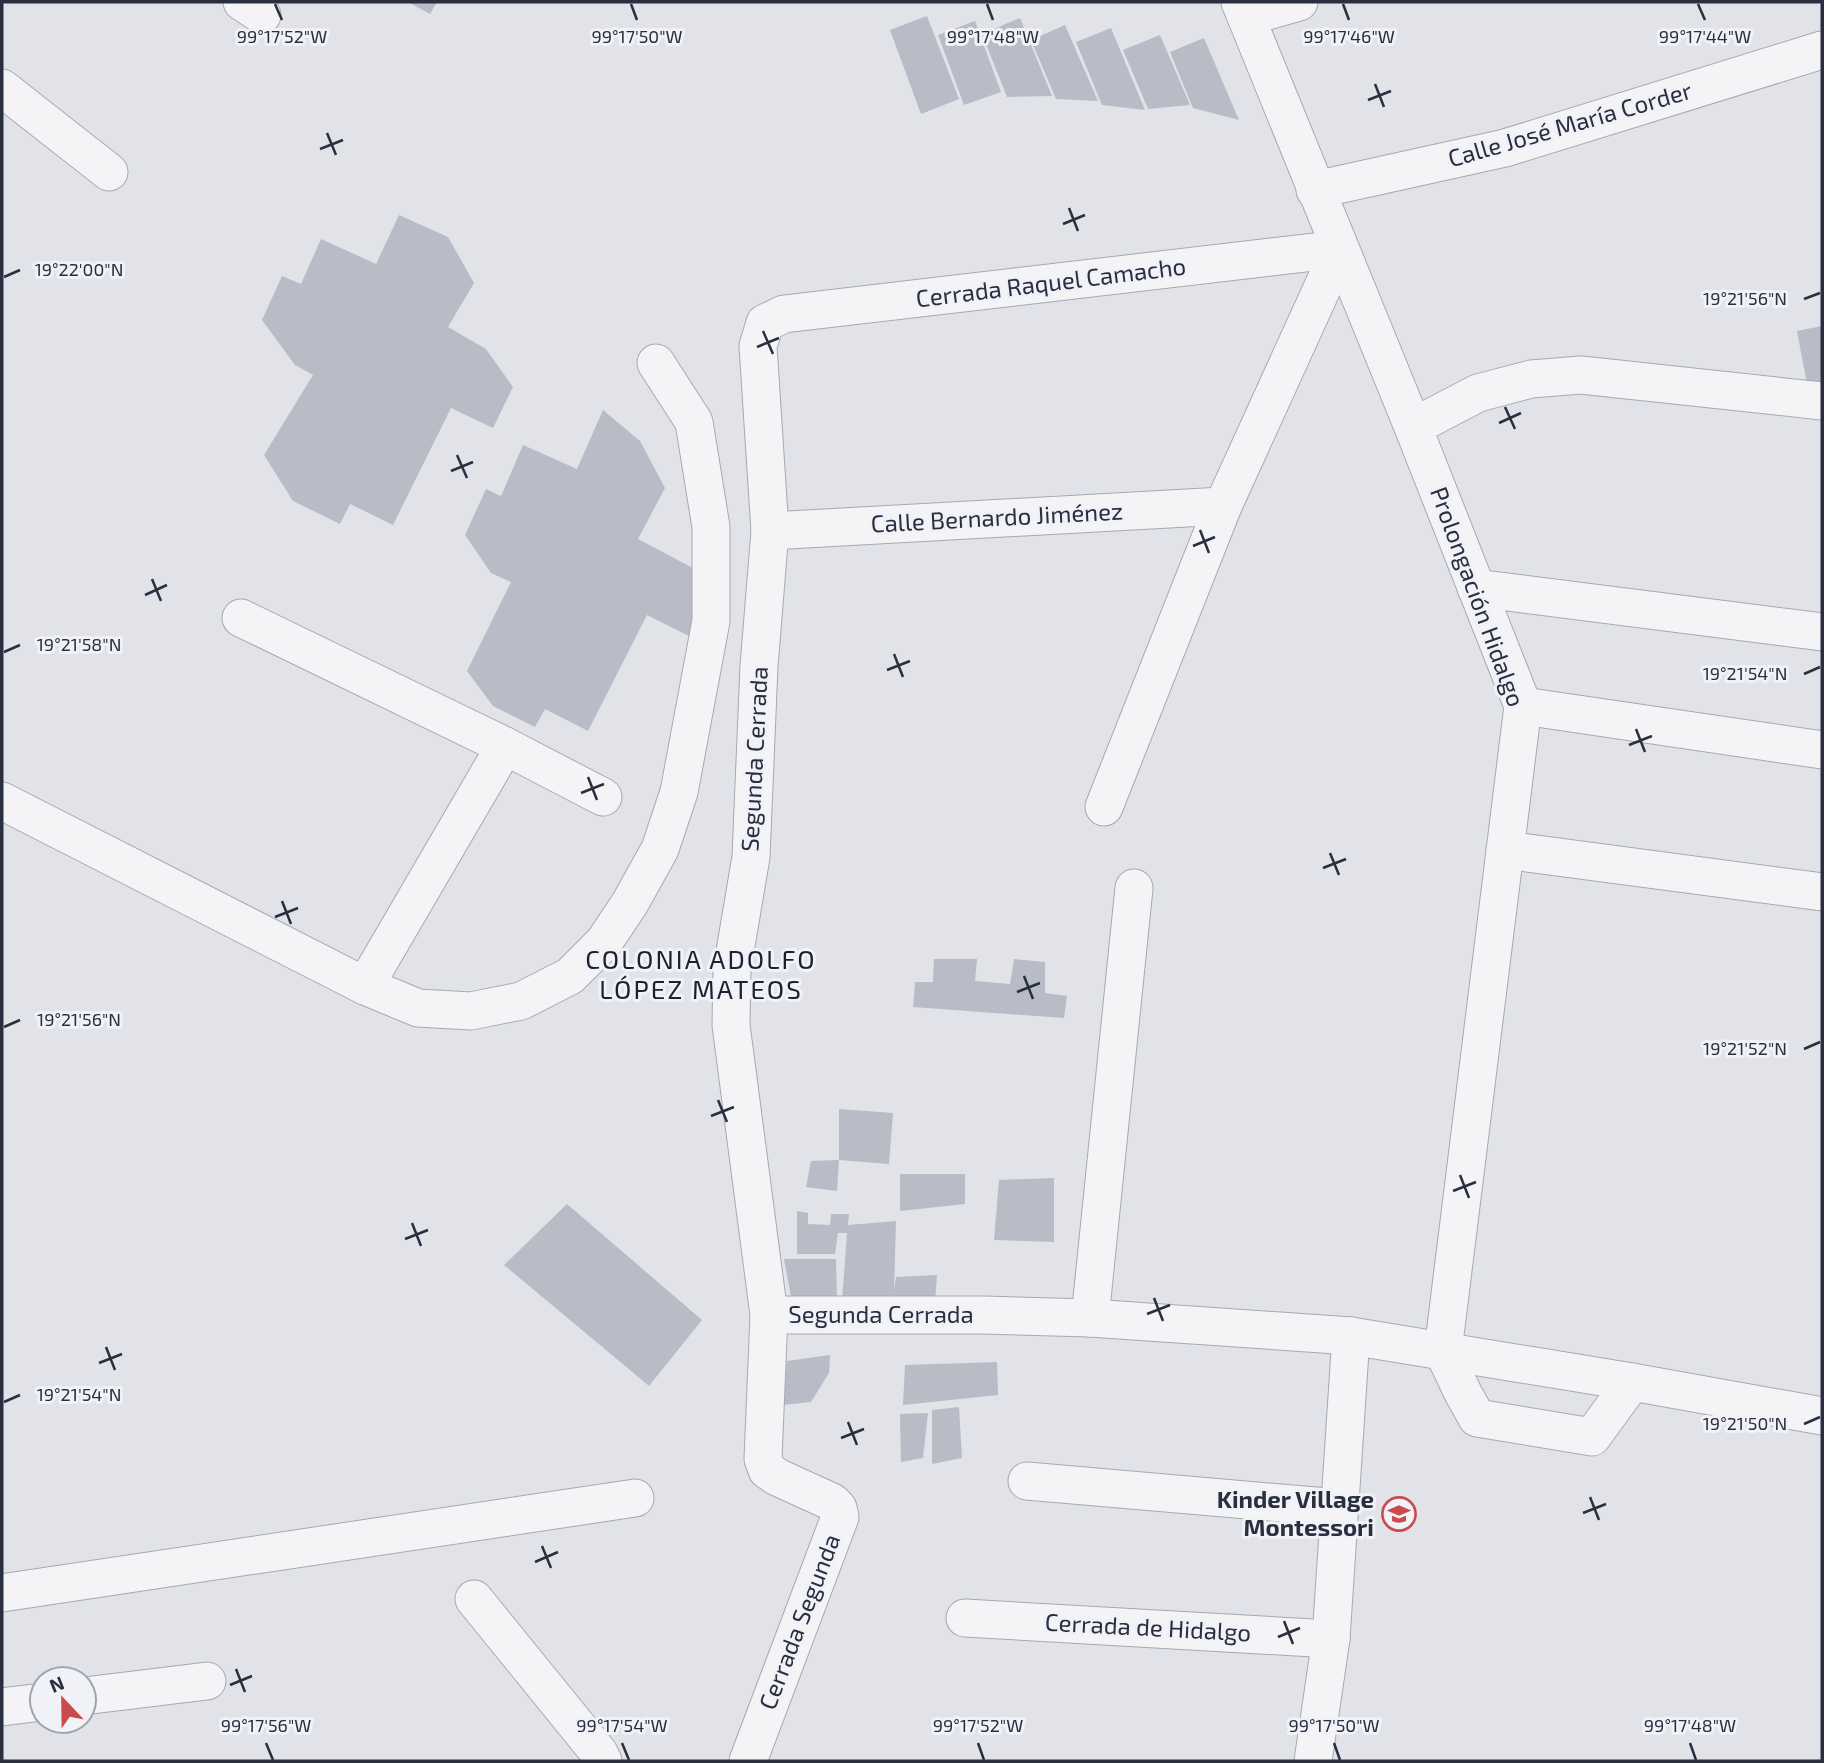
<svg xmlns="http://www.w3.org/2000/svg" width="1824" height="1763" font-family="'Exo 2',sans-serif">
<rect width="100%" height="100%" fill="#e1e3e9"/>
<!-- building -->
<g fill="#b8bcc6">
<path d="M 408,2 L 437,2 L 430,14 Z"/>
<path d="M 927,16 L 959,99 L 921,114 L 890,30 Z"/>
<path d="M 1020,18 L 1052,96 L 1007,97 L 982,34 Z"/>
<path d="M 975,21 L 1001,92 L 964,105 L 938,35 Z"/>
<path d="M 1065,25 L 1098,101 L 1056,99 L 1031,40 Z"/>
<path d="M 1111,28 L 1145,110 L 1102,105 L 1076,42 Z"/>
<path d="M 1160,35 L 1190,105 L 1148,109 L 1123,50 Z"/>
<path d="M 1204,38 L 1239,120 L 1193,108 L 1170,52 Z"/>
<path d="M 399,215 L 448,237 L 474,283 L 448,327 L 486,349 L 513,387 L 493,428 L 451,408 L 393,525 L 350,504 L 340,524 L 293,501 L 264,455 L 313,375 L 295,365 L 262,320 L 282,276 L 301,284 L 321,239 L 376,264 Z"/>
<path d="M 1822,326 L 1822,398 L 1810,400 L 1797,331 Z"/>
<path d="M 603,410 L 640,441 L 665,488 L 638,539 L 691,567 L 711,593 L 689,636 L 647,615 L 588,731 L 545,709 L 535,727 L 493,706 L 467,671 L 511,582 L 491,573 L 465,535 L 486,489 L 501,496 L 523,445 L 577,469 Z"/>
<path d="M 934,959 L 977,959 L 975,981 L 1010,984 L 1014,959 L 1045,962 L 1045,993 L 1067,996 L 1064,1018 L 913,1007 L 915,982 L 933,982 Z"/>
<path d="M 839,1109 L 893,1113 L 889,1164 L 839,1160 L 837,1191 L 806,1187 L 811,1161 L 839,1160 Z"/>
<path d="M 900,1174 L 965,1174 L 965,1204 L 900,1211 Z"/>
<path d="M 1054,1178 L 1054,1242 L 994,1240 L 999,1180 Z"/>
<path d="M 567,1204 L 702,1320 L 649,1386 L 504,1265 Z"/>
<path d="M 797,1211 L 808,1213 L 808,1224 L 830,1225 L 831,1214 L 849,1214 L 848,1225 L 896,1221 L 894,1291 L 896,1277 L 937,1275 L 935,1301 L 842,1300 L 847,1233 L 838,1233 L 835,1254 L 797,1254 Z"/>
<path d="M 784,1259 L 836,1259 L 837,1301 L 792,1302 Z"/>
<path d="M 830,1355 L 829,1373 L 811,1402 L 783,1405 L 787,1361 Z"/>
<path d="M 997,1362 L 998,1395 L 903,1405 L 905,1365 Z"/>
<path d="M 959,1407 L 962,1458 L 932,1464 L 932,1410 Z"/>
<path d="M 928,1413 L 923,1458 L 901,1462 L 900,1414 Z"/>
</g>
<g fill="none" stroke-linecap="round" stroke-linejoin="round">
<!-- minor casing -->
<g stroke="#a6a9b3" stroke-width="39">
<g id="minor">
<path d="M 242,2 L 262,15"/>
<path d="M 1240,2 L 1413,427 L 1523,706 L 1443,1351"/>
<path d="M 1246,17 L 1299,2"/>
<path d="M 2,88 L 109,172"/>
<path d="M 1315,190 L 1505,148 L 1822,50"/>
<path d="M 1413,427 L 1478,393 L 1531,379 L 1581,375 L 1822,401"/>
<path d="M 770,531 L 1223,506"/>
<path d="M 1476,588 L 1822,632"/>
<path d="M 241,618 L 505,746 L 603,797"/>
<path d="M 1523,706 L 1822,750"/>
<path d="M 2,801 L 365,986 L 418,1008 L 471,1011 L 521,1001 L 570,976 L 604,942 L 630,903 L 660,849 L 679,792 L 711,621 L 711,527 L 694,422 L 656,363"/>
<path d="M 1104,807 L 1223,506 L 1340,249"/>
<path d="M 1505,850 L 1822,892"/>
<path d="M 365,986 L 505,746"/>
<path d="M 769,1315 L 983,1315 L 1090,1318 L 1351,1336 L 1632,1382 L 1822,1416"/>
<path d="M 1090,1318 L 1134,888"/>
<path d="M 1443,1351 L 1463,1393 L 1477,1418 L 1592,1437 L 1632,1382"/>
<path d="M 1027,1481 L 1339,1508"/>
<path d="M 2,1593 L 635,1498"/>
<path d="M 474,1599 L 599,1753 L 603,1761"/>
<path d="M 965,1618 L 1331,1639"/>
<path d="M 84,1696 L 207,1681"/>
<path d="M 2,1707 L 42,1702"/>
<path d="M 748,1761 L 840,1517 L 838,1508 L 832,1502 L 777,1477 L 767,1470 L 763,1459 L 769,1315 L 731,1025 L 732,969 L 751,857 L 759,666 L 770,531 L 758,346 L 765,323 L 784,314 L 1340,249"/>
<path d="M 1313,1761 L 1331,1639 L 1351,1336"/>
</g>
</g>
<!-- minor -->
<use href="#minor" stroke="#f4f4f7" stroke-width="37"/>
</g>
<!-- ticks -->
<path fill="none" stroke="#2a2f40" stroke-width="2.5" d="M 275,4 L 282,20M 631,4 L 637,20M 987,4 L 993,20M 1343,4 L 1349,20M 1698,4 L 1705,20M 1375,84 L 1384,107M 1368,100 L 1391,91M 327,133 L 336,155M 320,149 L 343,140M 1069,208 L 1078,231M 1063,224 L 1085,215M 4,277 L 20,270M 1804,299 L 1820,293M 763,331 L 773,354M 757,347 L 779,338M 1505,407 L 1515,429M 1499,423 L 1521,413M 457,455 L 467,478M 451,471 L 473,462M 1200,530 L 1209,553M 1193,546 L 1215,537M 152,579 L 161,601M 145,595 L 167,585M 4,652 L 20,645M 894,654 L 903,677M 887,670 L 910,661M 1804,674 L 1820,667M 1636,729 L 1645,752M 1629,745 L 1652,736M 588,777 L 597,800M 581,793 L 604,784M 1330,853 L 1339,875M 1323,868 L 1346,859M 282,901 L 291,924M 275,917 L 298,908M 1024,976 L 1033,999M 1017,992 L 1040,983M 4,1027 L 20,1020M 1804,1049 L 1820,1042M 718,1100 L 727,1122M 711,1116 L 734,1107M 1460,1175 L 1469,1198M 1453,1191 L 1476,1182M 412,1223 L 421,1246M 405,1239 L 428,1230M 1154,1298 L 1163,1321M 1147,1314 L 1170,1305M 106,1347 L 115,1370M 99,1363 L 122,1354M 4,1402 L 20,1395M 848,1422 L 857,1445M 1804,1424 L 1820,1417M 841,1438 L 864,1429M 1590,1497 L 1599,1520M 1583,1513 L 1606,1504M 542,1546 L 551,1568M 535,1562 L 558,1552M 1284,1621 L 1293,1644M 1278,1637 L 1300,1628M 236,1669 L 245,1692M 230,1685 L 252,1676M 266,1743 L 273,1760M 622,1743 L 629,1760M 978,1743 L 984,1760M 1334,1743 L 1340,1760M 1690,1743 L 1696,1760"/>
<!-- icons -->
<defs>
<g id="school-ring" transform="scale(1.75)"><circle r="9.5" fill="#f0f2f7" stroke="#c94b4e" stroke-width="1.5"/><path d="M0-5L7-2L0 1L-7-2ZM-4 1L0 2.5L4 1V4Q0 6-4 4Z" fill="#c94b4e"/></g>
</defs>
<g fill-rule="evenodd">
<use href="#school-ring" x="1399" y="1514"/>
</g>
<g text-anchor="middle" stroke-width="6" stroke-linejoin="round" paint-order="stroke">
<!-- street labels -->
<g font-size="24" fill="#2a2f40" stroke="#f0f2f7">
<text transform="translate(1570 125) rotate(-16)" y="8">Calle José María Corder</text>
<text transform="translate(1051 283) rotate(-7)" y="8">Cerrada Raquel Camacho</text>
<text transform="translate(997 518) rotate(-3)" y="8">Calle Bernardo Jiménez</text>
<text transform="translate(1477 597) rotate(70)" y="8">Prolongación Hidalgo</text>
<text transform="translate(755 759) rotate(-87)" y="8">Segunda Cerrada</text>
<text x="881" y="1323">Segunda Cerrada</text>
<text transform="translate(800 1622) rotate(-69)" y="8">Cerrada Segunda</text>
<text transform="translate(1148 1628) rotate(3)" y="8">Cerrada de Hidalgo</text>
</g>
<!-- poi labels -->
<g font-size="24" font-weight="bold" fill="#2a2f40" stroke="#f0f2f7" text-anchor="end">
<text x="1374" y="1508">Kinder Village<tspan x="1374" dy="28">Montessori</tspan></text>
</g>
<!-- neighbourhood labels -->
<g font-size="26" letter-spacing="2" fill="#1c2031" stroke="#f0f2f7">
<text x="701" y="969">COLONIA ADOLFO<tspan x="701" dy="30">LÓPEZ MATEOS</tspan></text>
</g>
</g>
<g font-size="18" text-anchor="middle" fill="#2a2f40" stroke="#f0f2f7" stroke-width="6" stroke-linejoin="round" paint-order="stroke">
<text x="282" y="43">99°17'52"W</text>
<text x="637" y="43">99°17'50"W</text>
<text x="993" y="43">99°17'48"W</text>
<text x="1349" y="43">99°17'46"W</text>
<text x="1705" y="43">99°17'44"W</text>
<text x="79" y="276">19°22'00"N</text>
<text x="1745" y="305">19°21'56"N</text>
<text x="79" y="651">19°21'58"N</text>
<text x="1745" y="680">19°21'54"N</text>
<text x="79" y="1026">19°21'56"N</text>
<text x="1745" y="1055">19°21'52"N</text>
<text x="79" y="1401">19°21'54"N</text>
<text x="1745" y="1430">19°21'50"N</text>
<text x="266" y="1732">99°17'56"W</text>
<text x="622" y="1732">99°17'54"W</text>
<text x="978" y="1732">99°17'52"W</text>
<text x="1334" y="1732">99°17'50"W</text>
<text x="1690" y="1732">99°17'48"W</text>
</g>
<!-- border -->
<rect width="1824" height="1763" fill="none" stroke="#2a2f40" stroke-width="7"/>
<!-- north arrow -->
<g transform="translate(63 1700) rotate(338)"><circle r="33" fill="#f0f2f7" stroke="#a1a4ae" stroke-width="2"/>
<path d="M0-5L12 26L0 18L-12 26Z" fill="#c94b4e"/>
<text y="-10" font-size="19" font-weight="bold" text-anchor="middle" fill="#2a2f40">N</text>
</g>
</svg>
